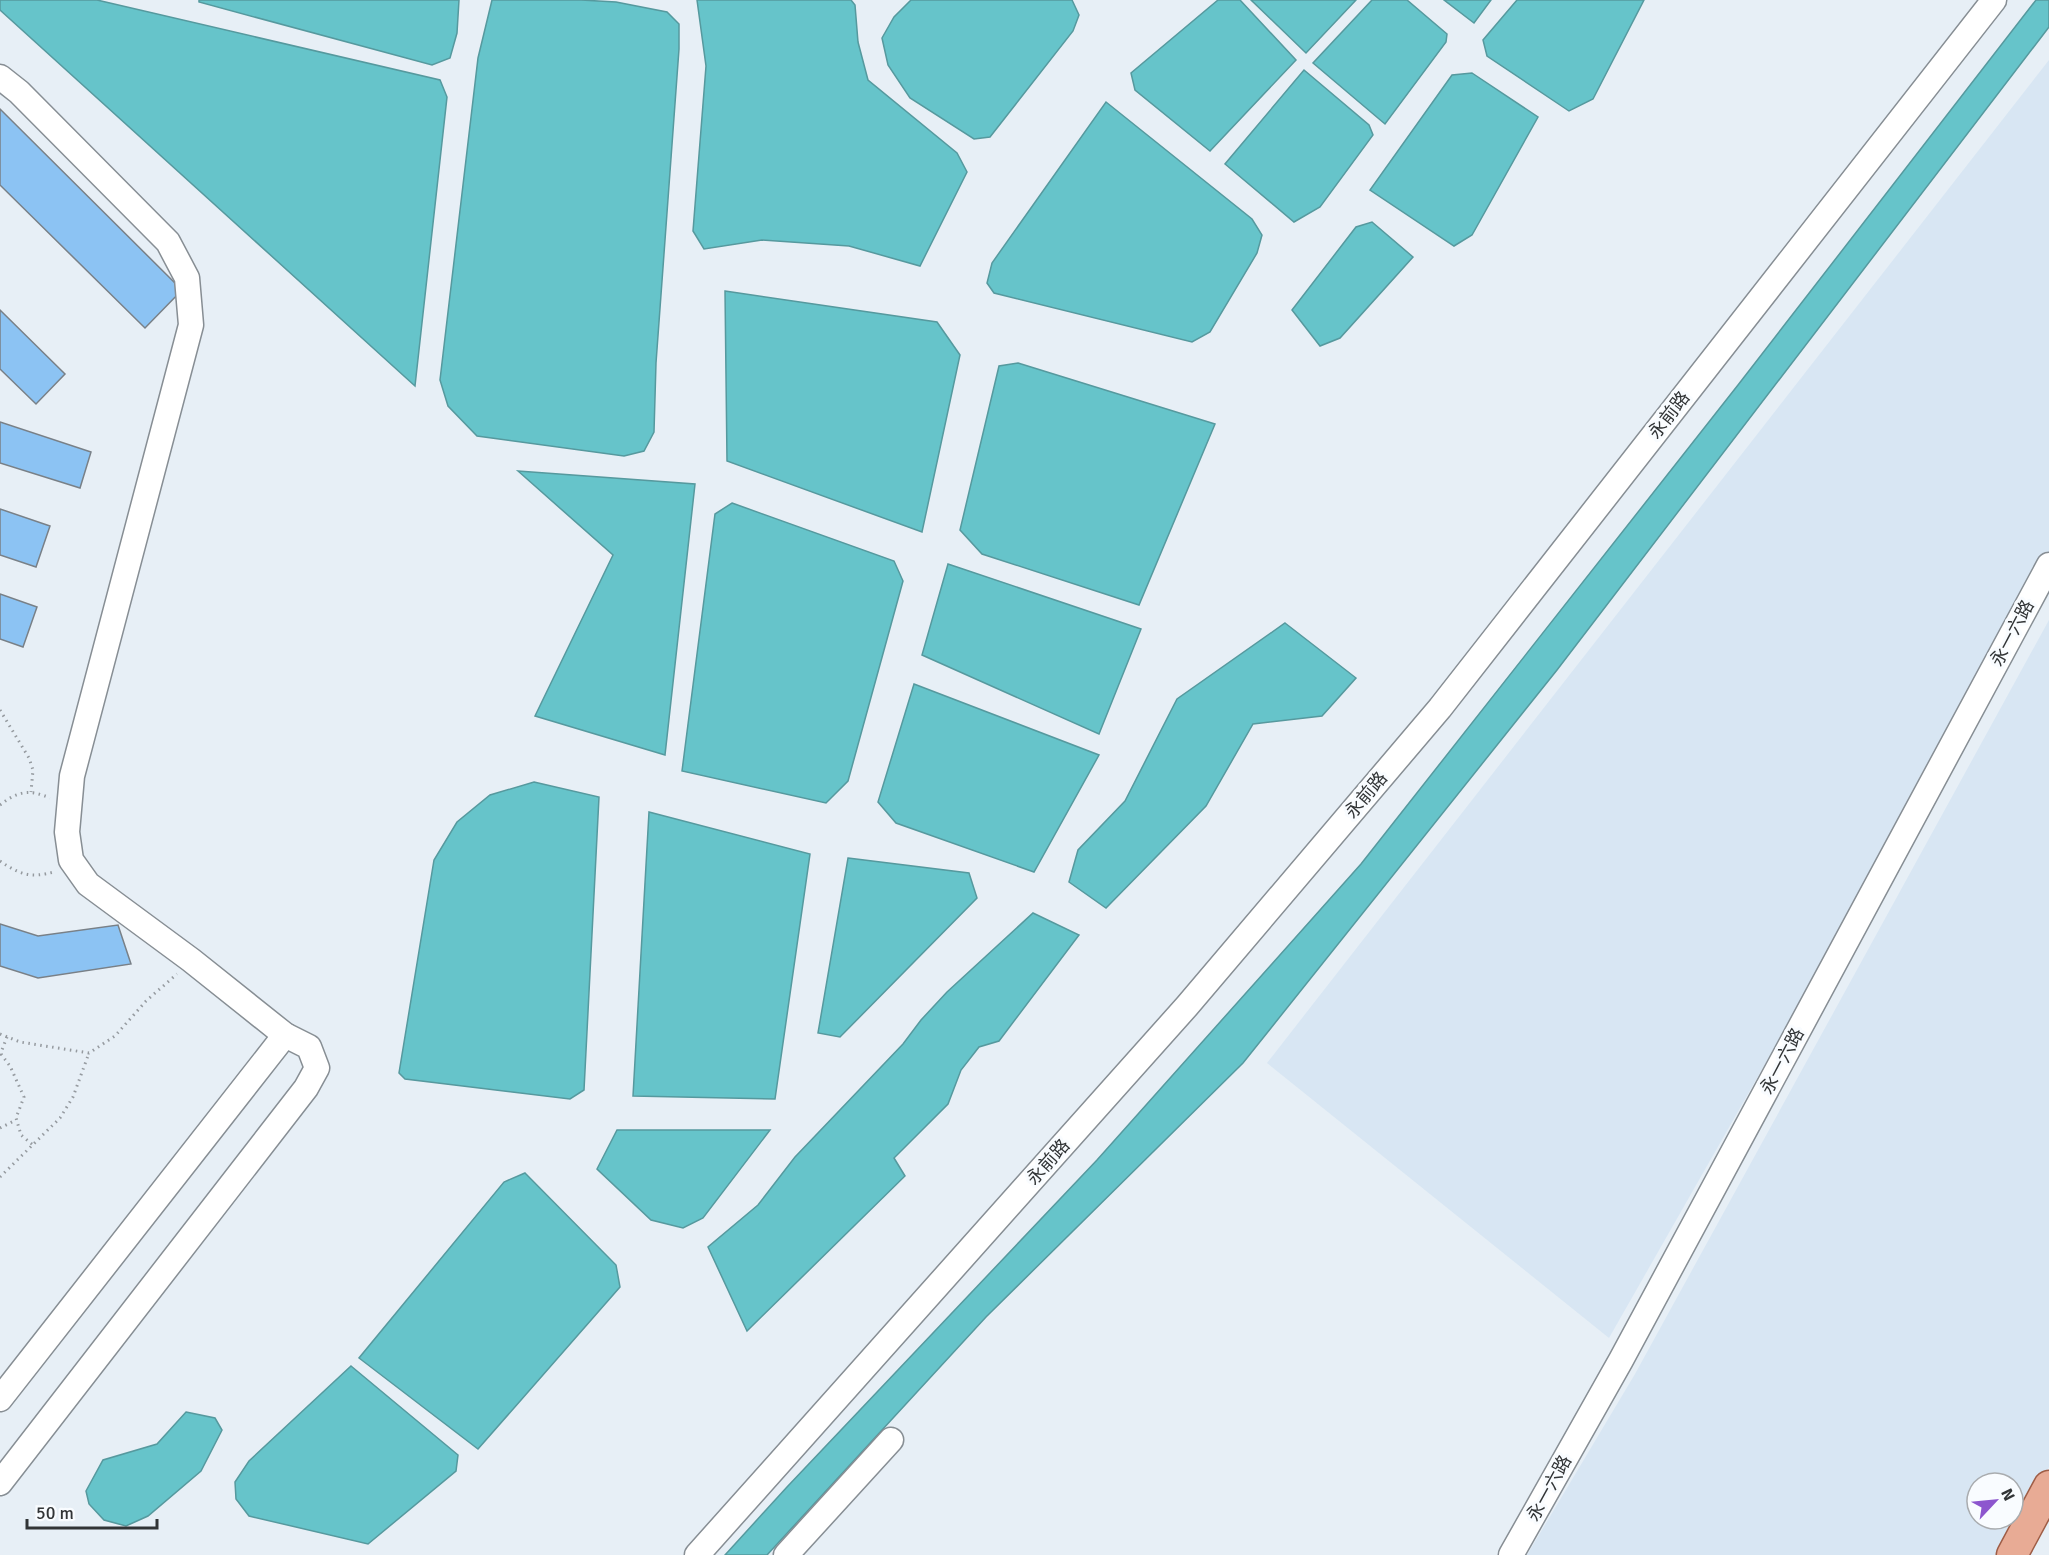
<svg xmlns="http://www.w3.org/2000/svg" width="2049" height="1555" font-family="Signika,'Noto Sans SC',sans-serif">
<rect width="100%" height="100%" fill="#e7eff6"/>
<!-- built -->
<g fill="#d8e6f3" fill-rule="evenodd">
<path d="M 2049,60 L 2049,559 L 2030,599 L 1609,1338 L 1267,1063 Z"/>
<path d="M 2049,620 L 2049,1467 L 2003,1555 L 1527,1555 L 1635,1374 ZM 1977,1483 L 2013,1483 L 2013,1519 L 1977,1519 Z"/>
</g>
<!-- water -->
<g fill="#66c4ca" stroke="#56999e" stroke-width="1.5">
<path d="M 0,0 L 97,0 L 440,80 L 447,97 L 415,386 L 0,10 Z"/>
<path d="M 199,0 L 459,0 L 457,33 L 450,58 L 432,65 L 199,2 Z"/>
<path d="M 492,0 L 581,0 L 616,2 L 667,12 L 679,24 L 679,49 L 656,363 L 654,432 L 644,451 L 624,456 L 477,436 L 448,406 L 440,380 L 478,58 Z"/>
<path d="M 697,0 L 851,0 L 855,5 L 858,42 L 868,80 L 957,153 L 967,172 L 920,266 L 849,246 L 762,240 L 704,249 L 693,231 L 706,66 Z"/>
<path d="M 911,0 L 1072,0 L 1079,15 L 1073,31 L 990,137 L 974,139 L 910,98 L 888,65 L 882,38 L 894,17 Z"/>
<path d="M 1218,0 L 1240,0 L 1296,60 L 1210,151 L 1135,90 L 1131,73 Z"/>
<path d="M 1251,0 L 1356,0 L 1306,53 Z"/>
<path d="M 1372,0 L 1407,0 L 1447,34 L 1446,42 L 1385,124 L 1313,63 Z"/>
<path d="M 1444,0 L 1491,0 L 1474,23 Z"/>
<path d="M 1517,0 L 1644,0 L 1593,99 L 1569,111 L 1487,56 L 1483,40 Z"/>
<path d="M 2036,0 L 2049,0 L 2049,27 L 1557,670 L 1243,1063 L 986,1317 L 767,1555 L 725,1555 L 787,1487 L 1097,1160 L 1361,864 L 1738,385 Z"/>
<path d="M 1304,70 L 1369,125 L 1373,135 L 1320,207 L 1294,222 L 1225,164 Z"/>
<path d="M 1472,73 L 1538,117 L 1472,235 L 1454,246 L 1370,190 L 1452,75 Z"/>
<path d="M 1106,102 L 1252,219 L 1262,235 L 1257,253 L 1210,332 L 1192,342 L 994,293 L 987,283 L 992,263 Z"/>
<path d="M 1372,222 L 1413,257 L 1340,338 L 1320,346 L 1292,310 L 1356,227 Z"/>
<path d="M 725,291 L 937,322 L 960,355 L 922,532 L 727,461 Z"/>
<path d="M 1018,363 L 1215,424 L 1139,605 L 982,554 L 960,530 L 999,366 Z"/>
<path d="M 518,471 L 695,484 L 665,755 L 535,716 L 613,555 Z"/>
<path d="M 732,503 L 894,561 L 903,581 L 848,781 L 826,803 L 682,771 L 715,514 Z"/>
<path d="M 948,564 L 1141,629 L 1099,734 L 922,655 Z"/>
<path d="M 1285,623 L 1356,678 L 1322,716 L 1253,724 L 1206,806 L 1106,908 L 1069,882 L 1078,850 L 1125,801 L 1177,699 Z"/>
<path d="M 914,684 L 1099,755 L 1034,872 L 896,823 L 878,802 Z"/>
<path d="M 534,782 L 599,797 L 584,1090 L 570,1099 L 405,1079 L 399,1073 L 434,860 L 457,822 L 490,795 Z"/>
<path d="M 649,812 L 810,854 L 775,1099 L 633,1096 Z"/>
<path d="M 848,858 L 969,873 L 977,898 L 840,1037 L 818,1033 Z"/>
<path d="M 1033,913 L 1079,935 L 999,1041 L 979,1047 L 961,1070 L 948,1104 L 894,1158 L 905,1176 L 747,1331 L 708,1247 L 758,1205 L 795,1157 L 903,1044 L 921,1020 L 947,992 Z"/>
<path d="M 617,1130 L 770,1130 L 703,1218 L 683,1228 L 651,1220 L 597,1169 Z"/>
<path d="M 525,1173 L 616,1265 L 620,1287 L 478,1449 L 359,1358 L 504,1182 Z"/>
<path d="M 351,1366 L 458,1455 L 456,1471 L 368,1544 L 249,1516 L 236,1499 L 235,1482 L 249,1461 Z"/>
<path d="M 186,1412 L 215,1418 L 222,1430 L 201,1471 L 148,1516 L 126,1526 L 104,1520 L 89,1504 L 86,1491 L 103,1460 L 157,1444 Z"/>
</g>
<!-- building -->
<g fill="#8cc3f3" stroke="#798087" stroke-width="1.5">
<path d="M 0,109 L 182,290 L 145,328 L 0,185 Z"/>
<path d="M 0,310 L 65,374 L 36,404 L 0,369 Z"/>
<path d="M 0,422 L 91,452 L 80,488 L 0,463 Z"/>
<path d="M 0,509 L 50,526 L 36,567 L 0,555 Z"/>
<path d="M 0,594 L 37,607 L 23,647 L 0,639 Z"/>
<path d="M 0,924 L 38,936 L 118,925 L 131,964 L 38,978 L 0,966 Z"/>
</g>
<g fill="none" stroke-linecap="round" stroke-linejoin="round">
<!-- minor casing -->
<g stroke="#878e94" stroke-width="27">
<g id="minor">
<path d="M 0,77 L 19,92 L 168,242 L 187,278 L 191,325 L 72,776 L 67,832 L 71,860 L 88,884 L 191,960 L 285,1035 L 309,1047 L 317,1068 L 306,1088 L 0,1483"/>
<path d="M 0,1399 L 285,1035"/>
<path d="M 697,1555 L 1187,1006 L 1440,708 L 1994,0"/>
<path d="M 786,1555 L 891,1440"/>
<path d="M 1511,1555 L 1621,1360 L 2049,565"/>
</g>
</g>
<!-- major casing -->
<g stroke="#9e5d46" stroke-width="33">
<path id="major" d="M 2012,1555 L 2049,1486"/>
</g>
<!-- path -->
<g stroke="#959a9f" stroke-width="3" stroke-dasharray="1.5 4.5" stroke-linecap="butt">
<path d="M 0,710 L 29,758 L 33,770 L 31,792"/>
<path d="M 0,805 C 18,791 29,789 50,798"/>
<path d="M 0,861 C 20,875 31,878 54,872"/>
<path d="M 0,1034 L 20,1042 L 89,1053 L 115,1036 L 146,1001 L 177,974"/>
<path d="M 1,1054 L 10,1066 L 24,1097 L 16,1118 L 21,1135 L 33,1145"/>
<path d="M 0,1055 L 7,1037"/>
<path d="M 0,1128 L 16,1120"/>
<path d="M 0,1177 L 60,1118 L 73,1097 L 89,1053"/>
</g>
<!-- minor -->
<use href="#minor" stroke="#fff" stroke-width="24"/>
<!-- major -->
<use href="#major" stroke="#e8ab95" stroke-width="30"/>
</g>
<g text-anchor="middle" stroke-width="6" stroke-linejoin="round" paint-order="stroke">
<!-- street labels -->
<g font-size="18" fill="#313436" stroke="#f9fcff">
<text transform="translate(1669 415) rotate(-52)" y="6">永前路</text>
<text transform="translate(2012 633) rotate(-62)" y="6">永一六路</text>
<text transform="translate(1366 795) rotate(-50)" y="6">永前路</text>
<text transform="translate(1782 1061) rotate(-62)" y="6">永一六路</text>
<text transform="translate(1048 1162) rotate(-48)" y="6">永前路</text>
<text transform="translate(1549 1488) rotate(-61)" y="6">永一六路</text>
</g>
</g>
<!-- north arrow -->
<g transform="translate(1995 1501) rotate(64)"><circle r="28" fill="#f9fcff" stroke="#a9acaf" stroke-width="1.5"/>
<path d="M0-4.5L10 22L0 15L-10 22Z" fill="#8d56ce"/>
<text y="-9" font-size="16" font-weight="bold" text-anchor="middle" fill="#313436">N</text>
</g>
<!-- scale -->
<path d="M27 1519v9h130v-9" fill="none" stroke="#313436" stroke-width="3"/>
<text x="36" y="1519" font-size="18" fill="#313436" stroke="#f9fcff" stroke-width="4.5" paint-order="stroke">50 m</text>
</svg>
